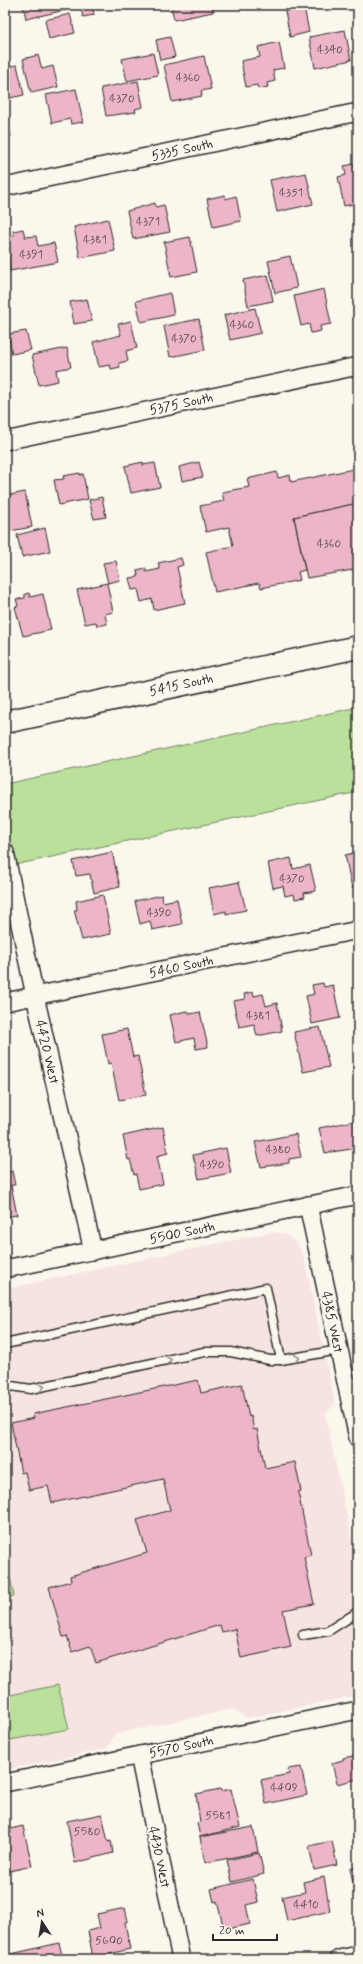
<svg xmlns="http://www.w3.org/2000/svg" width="363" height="1964" font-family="Mynerve,sans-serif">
<rect width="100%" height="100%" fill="#fbf7ec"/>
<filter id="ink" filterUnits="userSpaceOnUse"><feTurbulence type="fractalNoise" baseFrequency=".025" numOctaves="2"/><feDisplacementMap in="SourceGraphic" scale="8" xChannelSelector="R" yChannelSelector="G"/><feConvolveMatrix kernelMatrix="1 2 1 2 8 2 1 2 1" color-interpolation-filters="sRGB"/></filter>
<g filter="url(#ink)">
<!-- built -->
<path fill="#f7e3e1" d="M 272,1232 L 284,1234 L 296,1242 L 304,1257 L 335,1404 L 325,1414 L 358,1569 L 358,1695 L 247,1718 L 233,1709 L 115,1734 L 106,1749 L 5,1770 L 5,1289 Z"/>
<!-- green -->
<g fill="#bae09b" stroke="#728663">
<path d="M 358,707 L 358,792 L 5,867 L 5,784 Z"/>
<path d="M 5,1553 L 14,1596 L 5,1598 Z"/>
<path d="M 58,1685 L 69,1729 L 5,1741 L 5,1696 Z"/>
</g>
<!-- building -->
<g fill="#edb5c8" stroke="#2b2b2b">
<path d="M 23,5 L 69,5 L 70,9 L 26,19 Z"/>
<path d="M 80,5 L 92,5 L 94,15 L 83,17 Z"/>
<path d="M 171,5 L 212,5 L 213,12 L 174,20 Z"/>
<path d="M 304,7 L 309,32 L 290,37 L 285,11 Z"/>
<path d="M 70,14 L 75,33 L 49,39 L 45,20 Z"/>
<path d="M 345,30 L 351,60 L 315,68 L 309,37 Z"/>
<path d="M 170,37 L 175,57 L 160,60 L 156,40 Z"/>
<path d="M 279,42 L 284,68 L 273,70 L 275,81 L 267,83 L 268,87 L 258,89 L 257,85 L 246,87 L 241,61 L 260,57 L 258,47 Z"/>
<path d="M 153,53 L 158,75 L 127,81 L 122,59 Z"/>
<path d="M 38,55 L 42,69 L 53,66 L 58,87 L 31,93 L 23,59 Z"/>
<path d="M 204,56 L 211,89 L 201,91 L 202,96 L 172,102 L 164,65 Z"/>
<path d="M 17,65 L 24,95 L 5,99 L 5,67 Z"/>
<path d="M 138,81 L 143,107 L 135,109 L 136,112 L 106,116 L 101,88 Z"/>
<path d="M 76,89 L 83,122 L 71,124 L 70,119 L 52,123 L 46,95 Z"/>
<path d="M 5,107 L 11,137 L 5,138 Z"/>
<path d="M 354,164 L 355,168 L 358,167 L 358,203 L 344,206 L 338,177 L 346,175 L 344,166 Z"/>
<path d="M 306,173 L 313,204 L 277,212 L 270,180 Z"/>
<path d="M 225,195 L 226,199 L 236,196 L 241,221 L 213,227 L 207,199 Z"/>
<path d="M 155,203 L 156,207 L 164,205 L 170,232 L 133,239 L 127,211 Z"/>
<path d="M 108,219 L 115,251 L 80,258 L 74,227 Z"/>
<path d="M 23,229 L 25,237 L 36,236 L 38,246 L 54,243 L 58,262 L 10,271 L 5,237 L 14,235 L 13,231 Z"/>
<path d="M 190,237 L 197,272 L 171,277 L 164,242 Z"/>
<path d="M 290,256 L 297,288 L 275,293 L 268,261 Z"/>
<path d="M 268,275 L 273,301 L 248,306 L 243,280 Z"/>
<path d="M 324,289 L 331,324 L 320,326 L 321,331 L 311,333 L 309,324 L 301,326 L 294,296 Z"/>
<path d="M 170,293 L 174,315 L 141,322 L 136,301 Z"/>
<path d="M 87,299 L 92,321 L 74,324 L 70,302 Z"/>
<path d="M 255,308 L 261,333 L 230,340 L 224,315 Z"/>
<path d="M 199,319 L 205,350 L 170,357 L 164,326 Z"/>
<path d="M 131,321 L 137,348 L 126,351 L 128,361 L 119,363 L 120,367 L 111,369 L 110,365 L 99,367 L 93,342 L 121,335 L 118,324 Z"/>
<path d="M 26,331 L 31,350 L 12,354 L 8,334 Z"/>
<path d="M 67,348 L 71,367 L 56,370 L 58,381 L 39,385 L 32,355 Z"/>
<path d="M 143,462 L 143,465 L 155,463 L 160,487 L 131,493 L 125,466 Z"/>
<path d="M 199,462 L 203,477 L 182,481 L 179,467 Z"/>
<path d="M 358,468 L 358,503 L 294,517 L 305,570 L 298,572 L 300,580 L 261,588 L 259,583 L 215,592 L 206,552 L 233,546 L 229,527 L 206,532 L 200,506 L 224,501 L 222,492 L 249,487 L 247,479 L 277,472 L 278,478 L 290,475 L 291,482 Z"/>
<path d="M 80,473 L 80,475 L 83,474 L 88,499 L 59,505 L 54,480 L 64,479 L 63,476 Z"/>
<path d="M 25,492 L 32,527 L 5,532 L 5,496 Z"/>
<path d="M 102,497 L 106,517 L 94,519 L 89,500 Z"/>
<path d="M 358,503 L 358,569 L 307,578 L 294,517 Z"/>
<path d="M 45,528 L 50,551 L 22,557 L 17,535 Z"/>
<path d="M 181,558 L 183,565 L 177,567 L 185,603 L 154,610 L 152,599 L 141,602 L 138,589 L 132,590 L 129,578 L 138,577 L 137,570 L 146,568 L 146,572 L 160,569 L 158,563 Z"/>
<path d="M 116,561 L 120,580 L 108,583 L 103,563 Z"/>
<path d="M 107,583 L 113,612 L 105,614 L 107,624 L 97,626 L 96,622 L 85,624 L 77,590 Z"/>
<path d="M 29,593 L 30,597 L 43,594 L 51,630 L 23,636 L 15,607 L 18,606 L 16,599 L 25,598 L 25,594 Z"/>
<path d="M 112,852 L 120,887 L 94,893 L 90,874 L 76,876 L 73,861 Z"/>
<path d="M 358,852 L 358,887 L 352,888 L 345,855 Z"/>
<path d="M 291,858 L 293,869 L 310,865 L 316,891 L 304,893 L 305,897 L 295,899 L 294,894 L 285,896 L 283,886 L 273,888 L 268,863 Z"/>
<path d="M 239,882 L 246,910 L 226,914 L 226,911 L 214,914 L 209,888 Z"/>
<path d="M 103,895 L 111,934 L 82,940 L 74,910 L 77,910 L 76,901 Z"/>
<path d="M 162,895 L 163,902 L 177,899 L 182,924 L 152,930 L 150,921 L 140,924 L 135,901 Z"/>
<path d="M 323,983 L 324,987 L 333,985 L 340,1018 L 312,1024 L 306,996 L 314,994 L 312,985 Z"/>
<path d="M 253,992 L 254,996 L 263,994 L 266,1006 L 277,1003 L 282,1031 L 257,1036 L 254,1024 L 239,1027 L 233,1001 L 245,999 L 244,994 Z"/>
<path d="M 186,1011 L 189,1012 L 190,1014 L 200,1012 L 208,1047 L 196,1049 L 194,1038 L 176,1042 L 170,1015 Z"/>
<path d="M 320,1027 L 329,1067 L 303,1072 L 294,1032 Z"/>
<path d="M 127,1029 L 133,1057 L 138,1056 L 146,1095 L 119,1100 L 111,1063 L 108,1064 L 102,1034 Z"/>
<path d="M 358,1120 L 358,1148 L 325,1153 L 319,1128 Z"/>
<path d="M 163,1127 L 168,1153 L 157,1156 L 163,1184 L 139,1189 L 136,1174 L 134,1175 L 130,1159 L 128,1160 L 123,1136 Z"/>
<path d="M 296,1134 L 301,1157 L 289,1159 L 289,1163 L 261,1167 L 255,1142 Z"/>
<path d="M 226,1148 L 231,1173 L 199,1179 L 193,1155 Z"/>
<path d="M 12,1171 L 15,1185 L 11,1185 L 17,1215 L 5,1217 L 5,1173 Z"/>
<path d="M 198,1380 L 201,1393 L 242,1384 L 249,1417 L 251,1416 L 254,1430 L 257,1429 L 265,1468 L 295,1462 L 301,1491 L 298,1492 L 311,1555 L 304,1557 L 314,1604 L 283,1610 L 291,1647 L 241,1658 L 235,1629 L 222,1632 L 220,1625 L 96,1663 L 90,1646 L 72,1652 L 67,1636 L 63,1637 L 49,1587 L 71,1581 L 70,1576 L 147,1553 L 137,1520 L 170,1510 L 163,1479 L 52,1503 L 48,1486 L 29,1490 L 25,1472 L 21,1473 L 11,1423 L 34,1418 L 33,1414 Z"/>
<path d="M 358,1755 L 358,1779 L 337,1784 L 332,1763 L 343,1760 L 343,1758 Z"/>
<path d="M 301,1767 L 307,1795 L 266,1804 L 261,1780 L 289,1774 L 288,1769 Z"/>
<path d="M 220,1789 L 221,1791 L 231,1789 L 240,1827 L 200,1837 L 197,1823 L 200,1822 L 196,1794 Z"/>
<path d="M 102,1814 L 108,1842 L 111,1841 L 113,1853 L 75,1863 L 67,1821 Z"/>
<path d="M 23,1826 L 32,1866 L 5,1872 L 5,1834 L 11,1833 L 10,1829 Z"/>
<path d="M 253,1827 L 258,1852 L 205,1863 L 200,1837 Z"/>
<path d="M 332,1841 L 337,1865 L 314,1870 L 309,1846 Z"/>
<path d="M 259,1853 L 264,1874 L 232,1882 L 227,1860 Z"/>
<path d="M 358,1866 L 358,1906 L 350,1868 Z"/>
<path d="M 324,1877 L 330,1911 L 287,1921 L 282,1897 L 305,1892 L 303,1882 Z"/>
<path d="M 253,1879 L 258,1902 L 246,1905 L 250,1924 L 224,1930 L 217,1901 L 214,1902 L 211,1889 Z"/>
<path d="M 125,1908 L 128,1921 L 125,1922 L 130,1949 L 93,1958 L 88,1931 L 100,1928 L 97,1914 Z"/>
<path d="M 59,1943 L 63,1959 L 8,1959 L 7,1955 Z"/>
</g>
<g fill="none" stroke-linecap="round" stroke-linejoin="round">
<!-- service casing -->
<g stroke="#2b2b2b" stroke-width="11">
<g id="service">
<path d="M 5,1344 L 266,1288 L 281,1360"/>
<path d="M 5,1382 L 11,1386 L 31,1389 L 204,1352 L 231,1352 L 270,1360 L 281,1360 L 339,1350"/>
<path d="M 303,1635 L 328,1631 L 358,1612"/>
</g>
</g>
<!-- minor casing -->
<g stroke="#2b2b2b" stroke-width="20">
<g id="minor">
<path d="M 5,187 L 358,112"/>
<path d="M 5,441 L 358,366"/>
<path d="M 5,852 L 35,996 L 93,1251"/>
<path d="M 5,1002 L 358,930"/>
<path d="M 308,1205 L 358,1438"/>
<path d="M 5,1269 L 358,1195"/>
<path d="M 139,1755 L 181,1959"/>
<path d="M 5,1783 L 358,1710"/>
<path d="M 339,1959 L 358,1955"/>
</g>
</g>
<!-- primary casing -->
<g stroke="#2b2b2b" stroke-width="25">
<path id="primary" d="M 5,722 L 358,647"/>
</g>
<!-- service -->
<use href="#service" stroke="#fbf7ec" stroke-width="8"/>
<!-- minor -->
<use href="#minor" stroke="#fbf7ec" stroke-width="17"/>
<!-- primary -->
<use href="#primary" stroke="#fbf7ec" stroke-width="22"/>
</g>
<!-- one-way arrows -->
<defs><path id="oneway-chevron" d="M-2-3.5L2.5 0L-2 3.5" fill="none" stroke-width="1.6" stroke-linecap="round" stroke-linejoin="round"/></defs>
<g stroke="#93918c">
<use href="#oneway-chevron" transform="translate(297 1358) rotate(-8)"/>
<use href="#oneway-chevron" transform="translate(169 1360) rotate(-12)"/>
<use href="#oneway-chevron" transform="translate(42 1387) rotate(-11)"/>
</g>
</g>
<g text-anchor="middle" stroke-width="4" stroke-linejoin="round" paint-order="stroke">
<!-- number labels -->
<g font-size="12" fill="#5c4e52">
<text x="330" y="53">4340</text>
<text x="188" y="81">4360</text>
<text x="122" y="102">4370</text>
<text x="291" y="196">4351</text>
<text x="148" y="225">4371</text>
<text x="95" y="243">4381</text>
<text x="31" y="258">4391</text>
<text x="242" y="328">4360</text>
<text x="184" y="342">4370</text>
<text x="329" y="547">4360</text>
<text x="292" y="882">4370</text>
<text x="159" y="916">4390</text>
<text x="258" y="1019">4381</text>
<text x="278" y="1153">4380</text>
<text x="212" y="1168">4390</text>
<text x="284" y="1791">4409</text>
<text x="218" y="1819">5581</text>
<text x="87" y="1835">5580</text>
<text x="306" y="1908">4410</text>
<text x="109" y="1944">5600</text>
</g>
<!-- street labels -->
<g font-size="14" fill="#2b2b2b" stroke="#fbf7ec">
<text transform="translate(182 149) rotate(-12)" y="5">5335 South</text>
<text transform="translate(181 403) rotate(-12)" y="5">5375 South</text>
<text transform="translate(181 684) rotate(-12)" y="5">5415 South</text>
<text transform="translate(181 966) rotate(-12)" y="5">5460 South</text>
<text transform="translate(48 1052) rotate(77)" y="5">4420 West</text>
<text transform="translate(182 1232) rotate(-12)" y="5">5500 South</text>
<text transform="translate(333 1322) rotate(78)" y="5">4385 West</text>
<text transform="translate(181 1746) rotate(-12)" y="5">5570 South</text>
<text transform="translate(160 1857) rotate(78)" y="5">4430 West</text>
</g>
</g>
<!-- margin -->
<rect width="363" height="1964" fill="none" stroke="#fbf7ec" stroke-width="20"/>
<rect x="10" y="10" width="343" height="1944" fill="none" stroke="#2b2b2b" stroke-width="1.5" filter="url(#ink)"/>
<!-- north arrow -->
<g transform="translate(42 1922) rotate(348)" stroke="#fbf7ec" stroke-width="3" paint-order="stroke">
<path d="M0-3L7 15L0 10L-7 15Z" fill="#2b2b2b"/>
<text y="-6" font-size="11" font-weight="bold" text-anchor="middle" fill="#2b2b2b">N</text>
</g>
<!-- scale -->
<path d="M213 1934v6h64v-6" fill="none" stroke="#2b2b2b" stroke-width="2"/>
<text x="219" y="1934" font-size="12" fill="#2b2b2b" stroke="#fbf7ec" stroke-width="3" paint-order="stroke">20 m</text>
</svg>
